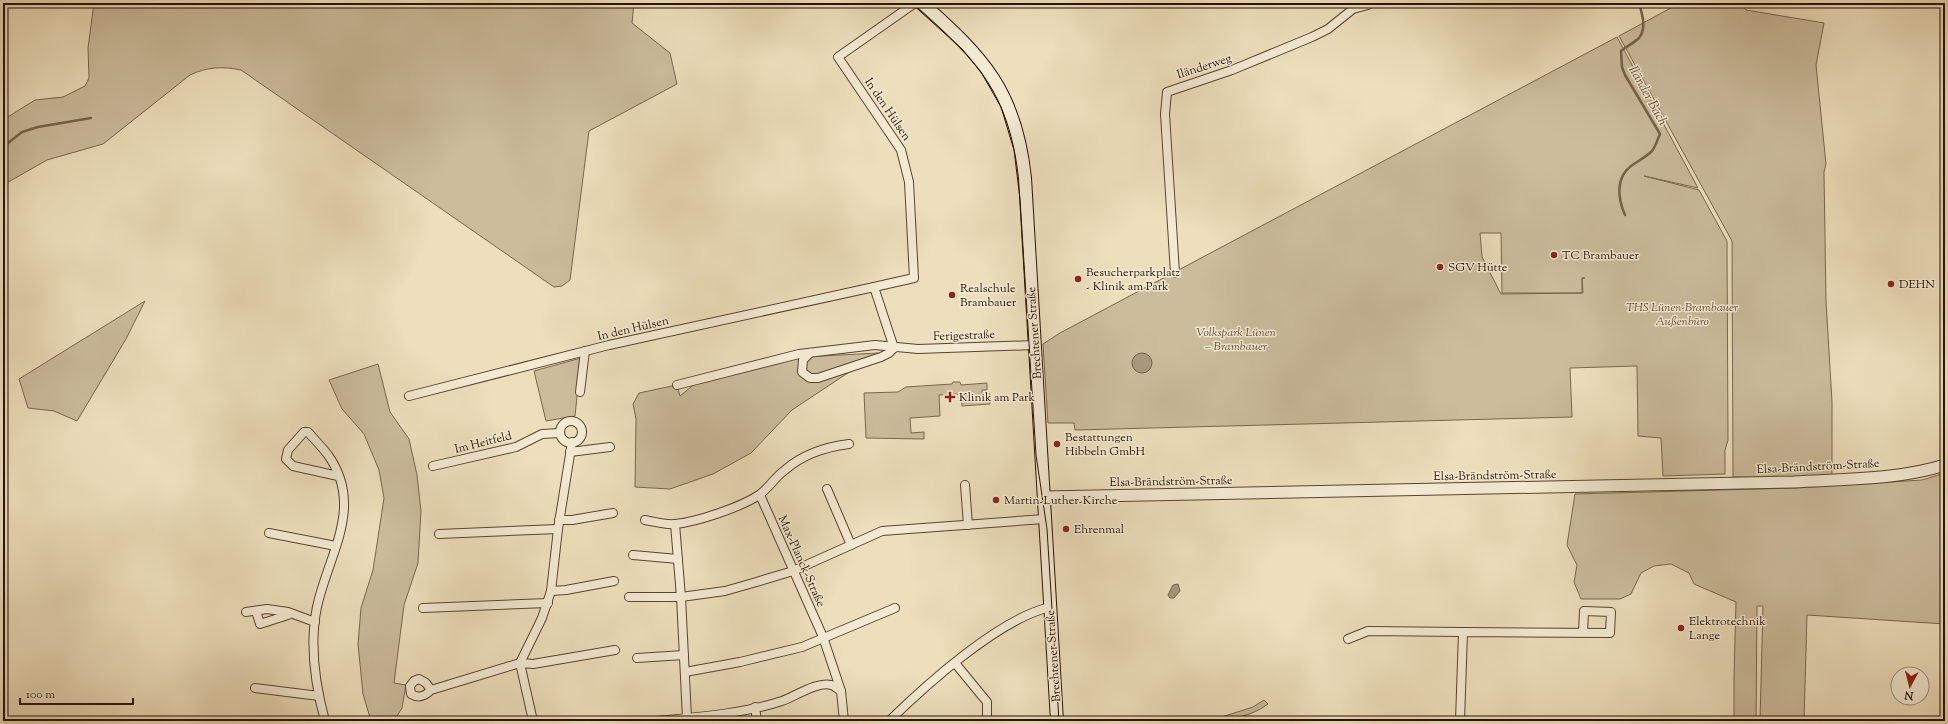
<svg xmlns="http://www.w3.org/2000/svg" width="1948" height="724" font-family="'Sorts Mill Goudy',serif">
<rect width="100%" height="100%" fill="#eddfbc"/>
<filter id="stains"><feTurbulence type="fractalNoise" baseFrequency=".005" numOctaves="4"/><feColorMatrix values="0 0 0 0 .2 0 0 0 0 .09 0 0 0 0 .02 0 0 0 .5 -.17"/></filter>
<radialGradient id="worn" r=".72"><stop offset=".6" stop-color="#630" stop-opacity="0"/><stop offset="1" stop-color="#630" stop-opacity=".3"/></radialGradient>
<!-- green -->
<g fill="#cbbc9c" stroke="#78664e" fill-rule="evenodd">
<path d="M 94,3 L 634,3 L 632,23 L 670,53 L 677,84 L 589,131 L 570,280 L 562,286 L 554,287 L 241,70 C 222,66 207,67 190,75 L 103,144 L 47,160 L 3,185 L 3,120 L 35,100 L 63,97 L 85,86 L 89,78 L 88,48 Z"/>
<path d="M 1680,3 L 1740,3 L 1746,10 L 1824,23 L 1816,65 L 1826,164 L 1824,172 L 1826,301 L 1832,402 L 1832,476 L 1795,478 L 1733,477 L 1732,241 L 1619,36 Z"/>
<path d="M 1617,37 L 1698,188 L 1644,176 L 1699,190 L 1727,241 L 1728,440 L 1725,450 L 1725,474 L 1663,476 L 1661,438 L 1638,436 L 1637,366 L 1570,368 L 1572,417 L 1075,430 L 1074,423 L 1048,423 L 1043,344 L 1060,333 ZM 1480,233 L 1501,233 L 1502,293 L 1582,293 L 1582,278 L 1585,278 L 1582,278 L 1583,293 L 1501,294 L 1482,257 Z"/>
<path d="M 145,301 L 126,339 L 77,421 L 54,411 L 28,408 L 19,379 Z"/>
<path d="M 878,353 L 792,410 L 751,453 L 713,474 L 670,489 L 635,487 L 636,419 L 633,404 L 639,393 L 677,385 L 680,396 L 697,382 L 801,357 Z"/>
<path d="M 581,358 L 575,416 L 546,421 L 534,371 Z"/>
<path d="M 378,364 L 390,412 L 409,439 L 417,475 L 421,511 L 418,563 L 404,605 L 394,683 L 406,685 L 402,708 L 394,721 L 371,721 L 363,694 L 358,644 L 361,608 L 373,570 L 384,498 L 379,470 L 364,434 L 342,409 L 329,380 Z"/>
<path d="M 953,382 L 960,382 L 961,385 L 987,383 L 987,390 L 982,390 L 982,399 L 988,399 L 987,394 L 990,394 L 990,404 L 962,406 L 961,394 L 939,395 L 940,416 L 910,418 L 911,433 L 924,432 L 924,439 L 866,438 L 864,393 L 898,392 L 906,387 L 952,384 Z"/>
<path d="M 1945,473 L 1945,624 L 1807,615 L 1804,721 L 1760,721 L 1763,606 L 1757,606 L 1756,721 L 1734,721 L 1734,677 L 1736,602 L 1694,584 L 1689,573 L 1671,564 L 1654,566 L 1641,573 L 1631,594 L 1620,599 L 1581,599 L 1574,582 L 1577,565 L 1567,545 L 1575,494 L 1795,488 L 1922,480 Z"/>
<path d="M 1264,700 L 1268,704 C 1252,716 1229,721 1209,721 L 1253,707 Z"/>
</g>
<!-- water -->
<g fill="#a9997c" stroke="#75634a">
<circle cx="1142" cy="363" r="10"/>
<path d="M 1178,584 L 1180,591 L 1174,598 L 1170,598 L 1168,595 L 1173,585 Z"/>
</g>
<g fill="none" stroke-linecap="round" stroke-linejoin="round">
<!-- stream -->
<g stroke="#75634a" stroke-width="2.5">
<path d="M 3,147 L 22,132 L 38,127 L 91,118"/>
<path d="M 1625,215 C 1618,199 1615,178 1631,166 C 1638,161 1646,157 1652,151 C 1656,146 1657,140 1660,134 L 1625,75 L 1622,67 L 1621,51 C 1627,46 1634,43 1639,38 C 1647,29 1642,13 1639,3"/>
</g>
<!-- minor casing -->
<g stroke="#58442f" stroke-width="10">
<g id="minor">
<path d="M 1175,273 L 1165,114 L 1167,92 L 1232,70 L 1312,37 L 1328,29 L 1353,9 L 1368,5"/>
<path d="M 874,287 L 914,278 L 909,182 L 901,150 L 838,57 L 915,3"/>
<path d="M 810,353 L 803,360 L 802,372 L 810,378 L 818,378 L 881,357 L 889,353 L 894,348"/>
<path d="M 677,385 L 799,354 L 875,345 L 918,349 L 1035,345"/>
<path d="M 580,392 L 585,351"/>
<path d="M 409,396 L 609,345 L 874,287 L 894,348"/>
<circle cx="571" cy="432" r="11"/>
<path d="M 570,452 L 610,447"/>
<path d="M 433,466 L 516,447 L 542,434 L 560,433"/>
<path d="M 965,485 L 968,525"/>
<path d="M 827,489 L 851,545"/>
<path d="M 760,495 L 823,637 L 841,691 L 844,721"/>
<path d="M 559,520 L 572,520 L 613,513"/>
<path d="M 645,520 C 655,522 666,525 675,524 C 697,522 741,507 759,495 C 768,489 775,477 785,470 C 803,454 825,447 849,444"/>
<path d="M 675,524 L 681,597 L 687,718"/>
<path d="M 269,533 L 336,546"/>
<path d="M 439,534 L 558,529"/>
<path d="M 633,555 L 678,559"/>
<path d="M 551,591 L 566,590 L 614,581"/>
<path d="M 629,597 L 681,597 L 725,591 L 753,583 L 793,571 L 882,531 L 1044,519"/>
<path d="M 423,608 L 548,603"/>
<path d="M 256,611 L 260,624 L 288,615"/>
<path d="M 246,612 L 267,609 L 288,612 L 315,622"/>
<path d="M 1348,639 L 1368,631 L 1463,632"/>
<path d="M 637,658 L 684,655"/>
<path d="M 955,663 L 987,702 L 987,721"/>
<path d="M 685,672 L 740,662 L 802,647 L 895,608"/>
<path d="M 255,688 L 319,696"/>
<path d="M 431,690 L 426,683 L 419,679 L 414,681 L 410,686 L 411,694 C 419,699 425,696 431,690 L 520,663 L 533,664 L 615,650"/>
<path d="M 755,707 L 757,721"/>
<path d="M 325,721 C 315,684 309,645 317,607 C 328,555 365,507 328,455 C 322,447 315,440 308,432 L 304,432 L 288,450 L 286,459 L 293,466 L 338,476"/>
<path d="M 533,721 L 520,663 L 542,618 L 551,591 L 558,529 L 572,442"/>
<path d="M 656,721 C 697,717 742,714 782,701 C 794,697 818,681 831,685 C 834,685 838,690 841,691"/>
<path d="M 889,721 C 927,684 999,619 1050,607"/>
<path d="M 1460,721 L 1463,632 L 1610,633 L 1611,612 L 1584,611 L 1583,633"/>
</g>
</g>
<!-- tertiary casing -->
<g stroke="#58442f" stroke-width="13">
<path id="tertiary" d="M 1044,497 L 1794,482 C 1844,479 1897,480 1945,465"/>
</g>
<!-- secondary casing -->
<g stroke="#261100" stroke-width="14">
<path id="secondary" d="M 922,3 C 984,58 1016,92 1025,178 L 1057,721"/>
</g>
<!-- minor -->
<use href="#minor" stroke="#f3ead3" stroke-width="8"/>
<!-- tertiary -->
<use href="#tertiary" stroke="#f3ead3" stroke-width="11"/>
<!-- secondary -->
<use href="#secondary" stroke="#f3ead3" stroke-width="12"/>
<!-- tram -->
<path stroke="#261100" stroke-width="1" d="M 911,3 L 962,49 L 981,72 L 1001,107 L 1014,150 L 1020,199 L 1036,455 L 1047,529 L 1059,721"/>
</g>
<!-- markers -->
<g fill="#8f2418" stroke="#f3ead3" stroke-width="1.5">
<circle cx="1554" cy="255" r="4"/>
<circle cx="1440" cy="267" r="4"/>
<circle cx="1078" cy="279" r="4"/>
<circle cx="1891" cy="284" r="4"/>
<circle cx="952" cy="295" r="4"/>
<path d="M948 391h4v4h4v4h-4v4h-4v-4h-4v-4h4z"/>
<circle cx="1057" cy="444" r="4"/>
<circle cx="996" cy="500" r="4"/>
<circle cx="1066" cy="529" r="4"/>
<circle cx="1681" cy="628" r="4"/>
</g>
<g text-anchor="middle" stroke-width="3" stroke-linejoin="round" paint-order="stroke">
<!-- street labels -->
<g font-size="12" fill="#261100" stroke="#f3ead3">
<text transform="translate(1204 66) rotate(-18)" y="4">Iländerweg</text>
<text transform="translate(888 109) rotate(56)" y="4">In den Hülsen</text>
<text transform="translate(633 328) rotate(-13)" y="4">In den Hülsen</text>
<text transform="translate(1034 333) rotate(-94)" y="4">Brechtener Straße</text>
<text transform="translate(964 335) rotate(-2)" y="4">Ferigestraße</text>
<text transform="translate(483 442) rotate(-14)" y="4">Im Heitfeld</text>
<text transform="translate(1818 466) rotate(-3)" y="4">Elsa-Brändström-Straße</text>
<text transform="translate(1495 475) rotate(-1)" y="4">Elsa-Brändström-Straße</text>
<text transform="translate(1171 481) rotate(-1)" y="4">Elsa-Brändström-Straße</text>
<text transform="translate(802 561) rotate(66)" y="4">Max-Planck-Straße</text>
<text transform="translate(1053 656) rotate(-94)" y="4">Brechtener Straße</text>
</g>
<!-- poi labels -->
<g font-size="12" fill="#261100" stroke="#f3ead3" text-anchor="start">
<text x="1562" y="259">TC Brambauer</text>
<text x="1448" y="271">SGV Hütte</text>
<text x="1086" y="276">Besucherparkplatz<tspan x="1086" dy="14">- Klinik am Park</tspan></text>
<text x="1899" y="288">DEHN</text>
<text x="960" y="292">Realschule<tspan x="960" dy="14">Brambauer</tspan></text>
<text x="959" y="401">Klinik am Park</text>
<text x="1065" y="441">Bestattungen<tspan x="1065" dy="14">Hibbeln GmbH</tspan></text>
<text x="1004" y="504">Martin-Luther-Kirche</text>
<text x="1074" y="533">Ehrenmal</text>
<text x="1689" y="625">Elektrotechnik<tspan x="1689" dy="14">Lange</tspan></text>
</g>
<!-- park labels -->
<g font-size="12" font-style="italic" fill="#604d37" stroke="#f3ead3">
<text x="1682" y="311">THS Lünen-Brambauer<tspan x="1682" dy="14">Außenbüro</tspan></text>
<text x="1236" y="336">Volkspark Lünen<tspan x="1236" dy="14">– Brambauer</tspan></text>
</g>
<!-- water labels -->
<g font-size="13" font-style="italic" fill="#614e38" stroke="#f3ead3">
<text transform="translate(1649 95) rotate(61)" y="5">Iländer Bach</text>
</g>
</g>
<!-- margin -->
<rect width="1948" height="724" fill="none" stroke="#eddfbc" stroke-width="16"/>
<rect x="4" y="4" width="1940" height="716" fill="none" stroke="#261100" stroke-width="2"/>
<rect x="8" y="8" width="1932" height="708" fill="none" stroke="#261100"/>
<!-- north arrow -->
<g transform="translate(1910 686) rotate(187)"><circle r="19" fill="#f3ead3" stroke="#a1937f"/>
<path d="M0-3L7 15L0 10L-7 15Z" fill="#8f2418"/>
<text y="-6" font-size="11" font-weight="bold" text-anchor="middle" fill="#261100">N</text>
</g>
<!-- scale -->
<path d="M20 698v6h113v-6" fill="none" stroke="#261100" stroke-width="2"/>
<text x="26" y="698" font-size="12" fill="#261100" stroke="#f3ead3" stroke-width="3" paint-order="stroke">100 m</text>
<rect width="100%" height="100%" filter="url(#stains)"/>
<rect width="100%" height="100%" fill="url(#worn)"/>
</svg>
